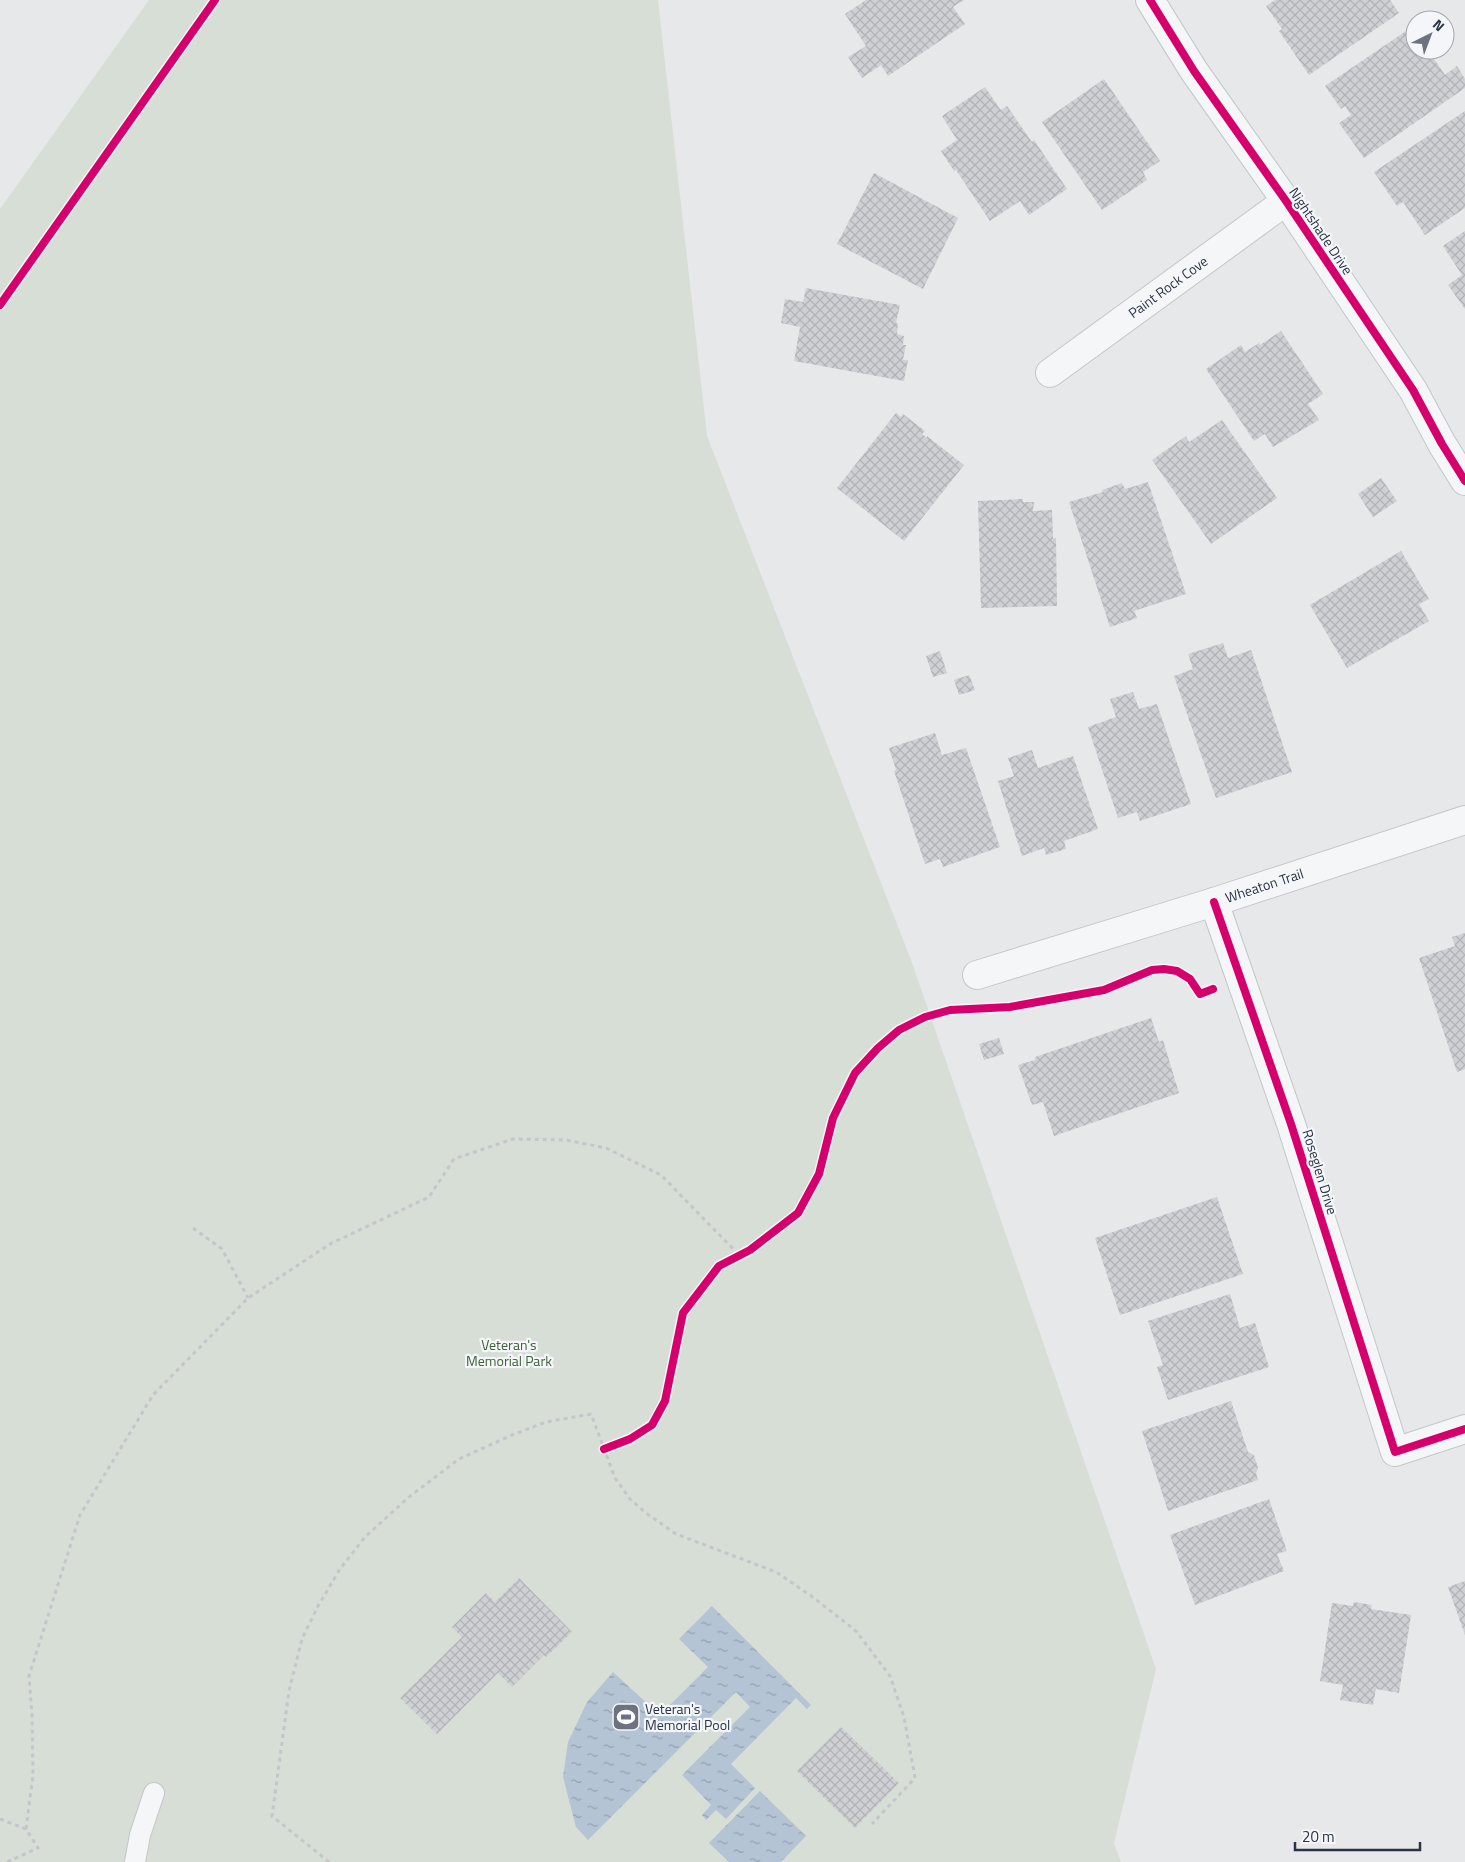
<svg xmlns="http://www.w3.org/2000/svg" width="1465" height="1862" font-family="'Titillium Web',sans-serif">
<defs>
<pattern id="water-ripples" width="26" height="14" patternUnits="userSpaceOnUse" patternTransform="scale(1.25)"><rect width="26" height="14" fill="#b4c4d5"/><path d="M2 4q2-2 4 0t4 0M15 11q2-2 4 0t4 0" fill="none" stroke="#93a0af"/></pattern>
<pattern id="building-cross-hatch" width="8" height="8" patternUnits="userSpaceOnUse" patternTransform="scale(1.25)"><rect width="8" height="8" fill="#ced0d3"/><path d="M0 0l8 8M0 8l8-8" fill="none" stroke="#b1b3b6"/></pattern>
</defs>
<rect width="100%" height="100%" fill="#e6e8ea"/>
<!-- green -->
<path fill="#d6ded6" d="M 149,0 L 658,0 L 707,436 L 911,960 L 1156,1669 L 1114,1843 L 1121,1862 L 0,1862 L 0,209 Z"/>
<!-- water -->
<g fill="url(#water-ripples)">
<path d="M 712,1606 L 811,1705 L 807,1709 L 796,1698 L 731,1764 L 755,1788 L 726,1819 L 716,1810 L 706,1820 L 702,1815 L 711,1805 L 682,1775 L 750,1707 L 736,1692 L 588,1840 L 576,1827 L 563,1777 L 568,1742 L 587,1702 L 613,1672 L 651,1707 L 659,1708 L 669,1706 L 708,1667 L 679,1639 Z"/>
<path d="M 760,1791 L 806,1836 L 781,1862 L 729,1862 L 709,1843 Z"/>
</g>
<!-- building -->
<g fill="url(#building-cross-hatch)">
<path d="M 866,0 L 964,0 L 953,7 L 965,24 L 888,76 L 881,65 L 862,78 L 848,57 L 866,46 L 845,14 Z"/>
<path d="M 1275,0 L 1390,0 L 1399,13 L 1309,75 L 1279,31 L 1282,29 L 1266,6 Z"/>
<path d="M 1412,27 L 1415,32 L 1415,50 L 1428,50 L 1445,75 L 1457,66 L 1465,79 L 1465,88 L 1364,158 L 1339,123 L 1351,115 L 1345,106 L 1341,109 L 1325,86 Z"/>
<path d="M 1104,79 L 1160,161 L 1143,172 L 1147,180 L 1102,210 L 1042,122 Z"/>
<path d="M 985,87 L 1001,110 L 1007,106 L 1032,142 L 1034,140 L 1067,189 L 1029,215 L 1020,201 L 990,221 L 956,170 L 954,171 L 941,151 L 957,140 L 942,116 Z"/>
<path d="M 1465,111 L 1465,208 L 1425,235 L 1403,202 L 1397,206 L 1374,172 Z"/>
<path d="M 874,173 L 958,218 L 923,289 L 837,244 Z"/>
<path d="M 1465,231 L 1465,309 L 1448,285 L 1462,275 L 1443,246 Z"/>
<path d="M 806,288 L 900,305 L 896,323 L 898,324 L 897,334 L 904,336 L 903,345 L 906,345 L 903,360 L 908,360 L 904,381 L 794,361 L 800,327 L 781,323 L 785,299 L 803,302 Z"/>
<path d="M 1281,331 L 1323,394 L 1308,404 L 1319,420 L 1273,447 L 1265,434 L 1254,441 L 1206,369 L 1241,345 L 1245,352 L 1259,343 L 1260,345 Z"/>
<path d="M 896,413 L 901,417 L 903,414 L 925,431 L 922,434 L 927,438 L 927,436 L 964,465 L 904,541 L 837,488 Z"/>
<path d="M 1222,420 L 1277,498 L 1211,544 L 1152,460 L 1186,436 L 1189,442 Z"/>
<path d="M 1381,478 L 1397,501 L 1373,517 L 1358,494 Z"/>
<path d="M 1148,482 L 1186,594 L 1134,611 L 1137,618 L 1110,627 L 1069,502 L 1103,492 L 1102,490 L 1122,483 L 1125,489 Z"/>
<path d="M 1023,499 L 1023,502 L 1034,502 L 1033,511 L 1052,510 L 1053,538 L 1056,538 L 1057,606 L 981,608 L 978,501 Z"/>
<path d="M 1401,551 L 1429,599 L 1419,604 L 1429,621 L 1347,668 L 1310,605 Z"/>
<path d="M 1223,643 L 1228,658 L 1251,650 L 1292,772 L 1216,798 L 1174,676 L 1193,669 L 1188,654 Z"/>
<path d="M 940,651 L 947,673 L 933,677 L 926,656 Z"/>
<path d="M 969,675 L 975,690 L 959,695 L 954,680 Z"/>
<path d="M 1133,692 L 1139,709 L 1157,704 L 1191,804 L 1140,821 L 1137,812 L 1118,818 L 1088,727 L 1116,717 L 1110,699 Z"/>
<path d="M 935,733 L 942,755 L 966,748 L 1000,847 L 943,867 L 940,859 L 925,864 L 894,771 L 896,770 L 889,748 Z"/>
<path d="M 1032,750 L 1038,768 L 1073,756 L 1098,829 L 1064,841 L 1066,849 L 1046,855 L 1044,848 L 1022,856 L 998,781 L 1014,776 L 1008,758 Z"/>
<path d="M 1465,933 L 1465,1069 L 1457,1072 L 1419,958 L 1455,946 L 1452,937 Z"/>
<path d="M 1151,1018 L 1159,1042 L 1163,1040 L 1179,1093 L 1054,1136 L 1043,1102 L 1032,1105 L 1018,1065 L 1035,1060 L 1035,1057 Z"/>
<path d="M 999,1038 L 1004,1054 L 984,1060 L 979,1044 Z"/>
<path d="M 1217,1197 L 1243,1274 L 1120,1315 L 1095,1238 Z"/>
<path d="M 1230,1294 L 1240,1328 L 1255,1323 L 1269,1367 L 1168,1400 L 1157,1367 L 1163,1365 L 1148,1321 Z"/>
<path d="M 1231,1401 L 1248,1452 L 1254,1455 L 1258,1468 L 1256,1473 L 1258,1480 L 1168,1511 L 1142,1431 Z"/>
<path d="M 1269,1499 L 1287,1551 L 1277,1554 L 1284,1571 L 1195,1605 L 1170,1535 Z"/>
<path d="M 519,1578 L 572,1632 L 546,1657 L 544,1655 L 512,1687 L 498,1673 L 437,1734 L 400,1698 L 462,1637 L 452,1627 L 486,1593 L 495,1602 Z"/>
<path d="M 1465,1581 L 1465,1635 L 1448,1587 Z"/>
<path d="M 1354,1602 L 1372,1605 L 1371,1609 L 1411,1615 L 1399,1693 L 1376,1689 L 1373,1705 L 1340,1700 L 1343,1685 L 1320,1681 L 1332,1603 L 1353,1606 Z"/>
<path d="M 841,1727 L 899,1783 L 855,1828 L 797,1771 Z"/>
</g>
<g fill="none" stroke-linecap="round" stroke-linejoin="round">
<!-- lane casing -->
<g stroke="#c4c6c8" stroke-width="22">
<path id="lane" d="M 135,1862 L 140,1835 L 154,1793"/>
</g>
<!-- street casing -->
<g stroke="#c4c6c8" stroke-width="30">
<g id="street">
<path d="M 1150,0 L 1194,71 L 1286,201 L 1413,390 L 1442,444 L 1465,481"/>
<path id="s1" d="M 1050,373 L 1286,201"/>
<path d="M 1214,902 L 1291,1124 L 1395,1452 L 1465,1429"/>
<path id="s2" d="M 977,975 L 1214,902 L 1465,820"/>
</g>
</g>
<!-- path -->
<g stroke="#c5c6ca" stroke-width="3" stroke-dasharray="4 4" stroke-linecap="butt">
<path d="M 0,305 L 215,0"/>
<path d="M 1001,1007 L 1104,990 L 1152,970 L 1164,969 L 1177,971 L 1190,979 L 1200,994 L 1208,991"/>
<path d="M 193,1228 L 222,1249 L 248,1298"/>
<path d="M 604,1449 L 630,1439 L 652,1425 L 665,1401 L 683,1313 L 719,1266 L 750,1250 L 798,1213 L 819,1174 L 833,1118 L 855,1073 L 878,1048 L 899,1030 L 925,1017 L 950,1010 L 962,1009"/>
<path d="M 0,1819 L 26,1829 L 38,1848 L 7,1862"/>
<path d="M 26,1829 L 33,1775 L 32,1715 L 29,1676 L 80,1515 L 153,1395 L 248,1298 L 330,1244 L 429,1197 L 454,1159 L 513,1139 L 566,1140 L 606,1148 L 661,1175 L 740,1256"/>
<path d="M 329,1862 L 272,1816 L 289,1691 L 302,1639 L 318,1606 L 340,1569 L 365,1537 L 409,1497 L 459,1459 L 512,1435 L 546,1422 L 591,1414 L 615,1478 L 630,1499 L 646,1513 L 676,1534 L 776,1572 L 810,1595 L 856,1631 L 890,1676 L 904,1717 L 915,1778 L 872,1824"/>
</g>
<!-- lane -->
<use href="#lane" stroke="#f5f6f7" stroke-width="20"/>
<!-- street -->
<use href="#street" stroke="#f5f6f7" stroke-width="28"/>
<!-- cycleway casing -->
<g stroke="#f4f6f9" stroke-width="11">
<g id="cycleway">
<path d="M 1150,0 L 1194,71 L 1286,201 L 1413,390 L 1442,444 L 1465,481"/>
<path d="M 0,305 L 215,0"/>
<path d="M 1214,902 L 1291,1124 L 1395,1452 L 1465,1429"/>
<path d="M 604,1449 L 630,1439 L 652,1425 L 665,1401 L 683,1313 L 719,1266 L 750,1250 L 798,1213 L 819,1174 L 833,1118 L 855,1073 L 878,1048 L 899,1030 L 925,1017 L 950,1010 L 1010,1007 L 1104,990 L 1152,970 L 1164,969 L 1177,971 L 1190,979 L 1200,994 L 1213,989"/>
</g>
</g>
<!-- cycleway -->
<use href="#cycleway" stroke="#d6006c" stroke-width="8"/>
</g>
<!-- icons -->
<defs>
<g id="stadium-square" transform="scale(1.4375)"><rect x="-9" y="-9" width="18" height="18" rx="4" fill="#6c737f" stroke="#f4f6f9"/><path d="M0-5a6.5 5 0 1 0 0 10a6.5 5 0 1 0 0-10ZM-3.5-1.8h7v3.6h-7Z" fill="#fff"/></g>
</defs>
<g fill-rule="evenodd">
<use href="#stadium-square" x="626" y="1717"/>
</g>
<g text-anchor="middle" stroke-width="4.5" stroke-linejoin="round" paint-order="stroke">
<!-- street labels -->
<g font-size="14" fill="#2b3445" stroke="#f4f6f9">
<text transform="translate(1321 231) rotate(56)" y="5">Nightshade Drive</text>
<text dy="5" stroke="none"><textPath href="#s1" startOffset="146">Paint Rock Cove</textPath></text>
<text dy="5" stroke="none"><textPath href="#s2" startOffset="301">Wheaton Trail</textPath></text>
<text transform="translate(1320 1172) rotate(73)" y="5">Roseglen Drive</text>
</g>
<!-- park labels -->
<g font-size="14" fill="#3f6138" stroke="#f4f6f9">
<text x="509" y="1350">Veteran's<tspan x="509" dy="16">Memorial Park</tspan></text>
</g>
<!-- poi labels -->
<g font-size="14" fill="#2b3445" stroke="#f4f6f9" text-anchor="start">
<text x="645" y="1714">Veteran's<tspan x="645" dy="16">Memorial Pool</tspan></text>
</g>
</g>
<!-- north arrow -->
<g transform="translate(1430 35) rotate(42)"><circle r="24" fill="#f4f6f9" stroke="#a4a8b1"/>
<path d="M0-4L9 19L0 12L-9 19Z" fill="#6c737f"/>
<text y="-8" font-size="14" font-weight="bold" text-anchor="middle" fill="#2b3445">N</text>
</g>
<!-- scale -->
<path d="M1295 1842v8h125v-8" fill="none" stroke="#2b3445" stroke-width="2.5"/>
<text x="1302" y="1842" font-size="15" fill="#2b3445" stroke="#f4f6f9" stroke-width="4" paint-order="stroke">20 m</text>
</svg>
